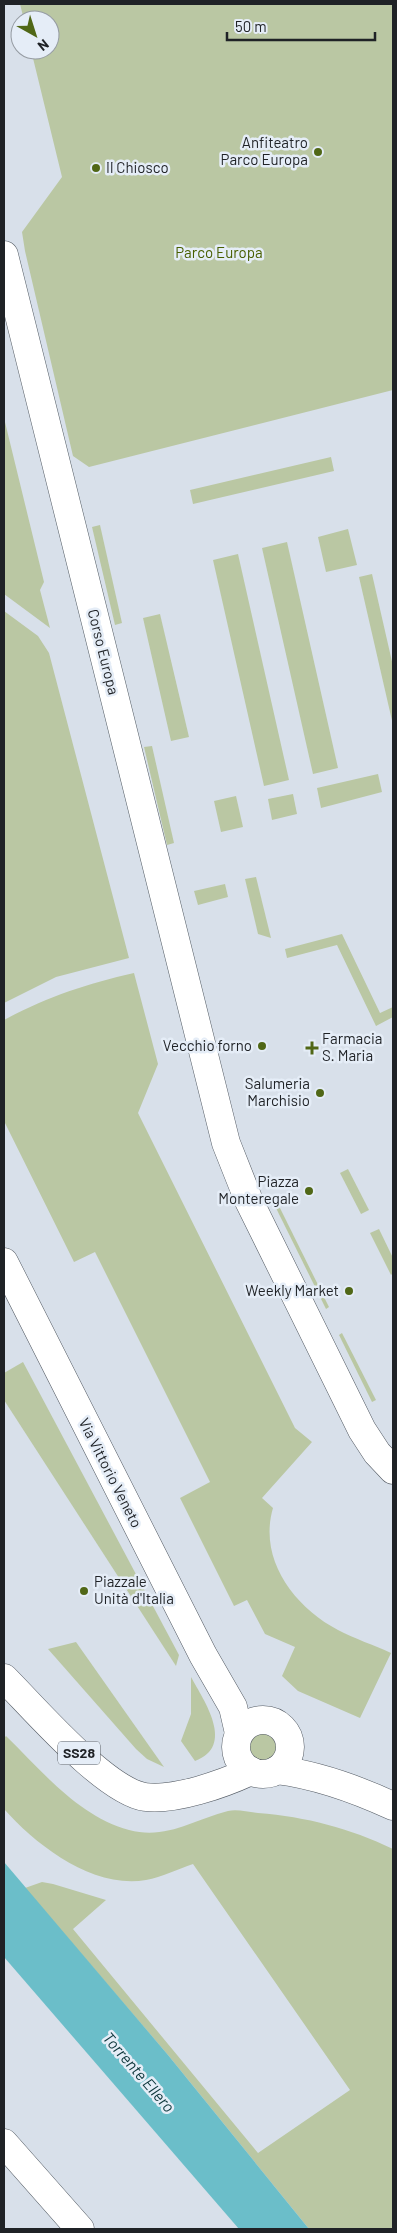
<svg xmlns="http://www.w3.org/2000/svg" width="397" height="2233" font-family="Barlow,sans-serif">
<rect width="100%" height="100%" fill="#d8e0ea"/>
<!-- green -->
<g fill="#bac7a3">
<path d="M 20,4 L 393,4 L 393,390 L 89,467 L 73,456 L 25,251 L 22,232 L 62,177 L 31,50 L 50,50 L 50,20 L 24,20 Z"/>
<path d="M 4,418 L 44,582 L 40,590 L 50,628 L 4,594 Z"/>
<path d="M 331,457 L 334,471 L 193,504 L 190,490 Z"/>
<path d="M 100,525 L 122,623 L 115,625 L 92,527 Z"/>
<path d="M 348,529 L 357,565 L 326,572 L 318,537 Z"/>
<path d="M 287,542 L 338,768 L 313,774 L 262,548 Z"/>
<path d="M 238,554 L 289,780 L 264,786 L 213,560 Z"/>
<path d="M 372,574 L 393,666 L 393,725 L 359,577 Z"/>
<path d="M 4,611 L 38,636 L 49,653 L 129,958 L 56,977 L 4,1003 Z"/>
<path d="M 160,614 L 189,737 L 171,741 L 143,618 Z"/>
<path d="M 152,746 L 174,843 L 167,845 L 144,747 Z"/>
<path d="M 378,774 L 382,792 L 321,808 L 317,788 Z"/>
<path d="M 293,794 L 297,814 L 272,820 L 268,799 Z"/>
<path d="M 236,796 L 243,827 L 221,832 L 214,801 Z"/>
<path d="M 256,877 L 271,938 L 258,934 L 245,879 Z"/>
<path d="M 225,884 L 228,897 L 198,905 L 194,891 Z"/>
<path d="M 342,934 L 380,1013 L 393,1007 L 393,1017 L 376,1026 L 337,945 L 287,958 L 285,949 Z"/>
<path d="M 134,973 L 158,1064 L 138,1113 L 295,1428 L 312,1442 L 262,1498 L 273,1508 C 258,1559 294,1607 338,1630 C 355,1639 374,1645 391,1653 L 360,1718 L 298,1691 L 282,1676 L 295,1647 L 265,1634 L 247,1600 L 234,1606 L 180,1498 L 210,1482 L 95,1252 L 74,1262 L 4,1121 L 4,1020 C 47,997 86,984 134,973 Z"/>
<path d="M 348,1169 L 369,1210 L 361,1214 L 340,1173 Z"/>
<path d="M 278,1204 L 329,1307 L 326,1309 L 275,1206 Z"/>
<path d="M 379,1229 L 393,1258 L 393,1273 L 391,1275 L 370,1233 Z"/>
<path d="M 342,1333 L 376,1400 L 372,1402 L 339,1335 Z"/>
<path d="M 23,1362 L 179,1655 L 176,1666 L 4,1400 L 4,1373 Z"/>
<path d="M 76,1642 L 164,1767 L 147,1759 L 136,1749 L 48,1649 Z"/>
<path d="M 191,1677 C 204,1701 236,1746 195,1761 L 181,1741 L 191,1714 Z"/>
<circle cx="263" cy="1747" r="15"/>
<path d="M 6,1736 C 43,1772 78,1816 129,1830 C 166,1840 193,1820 228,1811 C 237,1809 249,1812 258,1813 C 307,1817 349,1828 393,1849 L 393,2229 L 309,2229 L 168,2055 L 25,1888 L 42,1882 L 53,1884 L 106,1900 L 73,1929 L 258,2153 L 350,2090 L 193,1864 C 178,1869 162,1877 146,1880 C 93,1889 37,1846 4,1809 L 4,1738 Z"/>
</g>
<!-- water -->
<path fill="#6bbec9" d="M 4,1862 L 168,2055 L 309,2229 L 239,2229 L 4,1957 Z"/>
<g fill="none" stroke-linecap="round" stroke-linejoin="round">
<!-- minor casing -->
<g stroke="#535a63" stroke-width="29">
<g id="minor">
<path d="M 4,255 L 226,1143 L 249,1201 L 362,1430 L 377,1453 L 393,1470"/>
<path d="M 4,2143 L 80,2229"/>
</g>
</g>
<!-- major casing -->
<g stroke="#535a63" stroke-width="29">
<g id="major">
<path d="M 4,1262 L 203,1655 L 233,1707 L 239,1733"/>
<path d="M 4,1678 C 34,1708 105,1791 145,1797 C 175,1801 223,1784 251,1771"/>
<circle cx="263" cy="1747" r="27"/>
<path d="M 277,1770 C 318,1775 356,1789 393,1806"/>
</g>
</g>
<!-- minor -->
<use href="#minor" stroke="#fff" stroke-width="28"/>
<!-- major -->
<use href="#major" stroke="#fff" stroke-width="28"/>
</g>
<!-- markers -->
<g fill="#506716" stroke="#e5edf7" stroke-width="2">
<circle cx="318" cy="152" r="5"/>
<circle cx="96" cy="168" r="5"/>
<circle cx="262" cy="1046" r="5"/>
<path d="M309.5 1040.5h5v5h5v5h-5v5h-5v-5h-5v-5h5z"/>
<circle cx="320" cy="1093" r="5"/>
<circle cx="309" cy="1191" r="5"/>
<circle cx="349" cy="1291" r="5"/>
<circle cx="84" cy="1591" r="5"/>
</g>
<g text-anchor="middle" stroke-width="5" stroke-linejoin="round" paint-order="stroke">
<!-- shield labels -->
<rect fill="#e5edf7" stroke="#5a5f65" stroke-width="1" x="58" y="1741.5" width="42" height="23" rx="4"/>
<g font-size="14" font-weight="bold" fill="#1f2226">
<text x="79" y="1758">SS28</text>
</g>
<!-- poi labels -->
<g font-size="15" fill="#1f2226" stroke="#e5edf7" text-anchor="end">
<text x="308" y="148">Anfiteatro<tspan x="308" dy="17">Parco Europa</tspan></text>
<text x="106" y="173" text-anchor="start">Il Chiosco</text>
<text x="322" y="1044" text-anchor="start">Farmacia<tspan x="322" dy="17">S. Maria</tspan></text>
<text x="252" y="1051">Vecchio forno</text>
<text x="310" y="1089">Salumeria<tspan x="310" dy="17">Marchisio</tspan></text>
<text x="299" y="1187">Piazza<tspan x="299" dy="17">Monteregale</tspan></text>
<text x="339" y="1296">Weekly Market</text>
<text x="94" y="1587" text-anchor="start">Piazzale<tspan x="94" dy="17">Unità d'Italia</tspan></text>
</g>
<!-- park labels -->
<g font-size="15" fill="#485f00" stroke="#e5edf7">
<text x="219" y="258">Parco Europa</text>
</g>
<!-- street labels -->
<g font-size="15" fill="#1f2226" stroke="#e5edf7">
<text transform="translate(103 652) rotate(76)" y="5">Corso Europa</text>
<text transform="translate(110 1473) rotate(63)" y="5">Via Vittorio Veneto</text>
</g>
<!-- water labels -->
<g font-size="16" font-style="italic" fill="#0c353a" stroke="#e5edf7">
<text transform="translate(139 2072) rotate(49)" y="6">Torrente Ellero</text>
</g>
</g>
<!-- border -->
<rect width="397" height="2233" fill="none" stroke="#1f2226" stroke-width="10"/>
<!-- north arrow -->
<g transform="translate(35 35) rotate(141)"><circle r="24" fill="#e5edf7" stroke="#969ca3"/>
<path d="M0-4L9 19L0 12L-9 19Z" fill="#506716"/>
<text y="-8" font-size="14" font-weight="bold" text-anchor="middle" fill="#1f2226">N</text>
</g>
<!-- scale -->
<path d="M227 32v8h148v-8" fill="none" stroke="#1f2226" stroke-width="2.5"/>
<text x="235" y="32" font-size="15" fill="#1f2226" stroke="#e5edf7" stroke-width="4" paint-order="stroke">50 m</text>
</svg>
